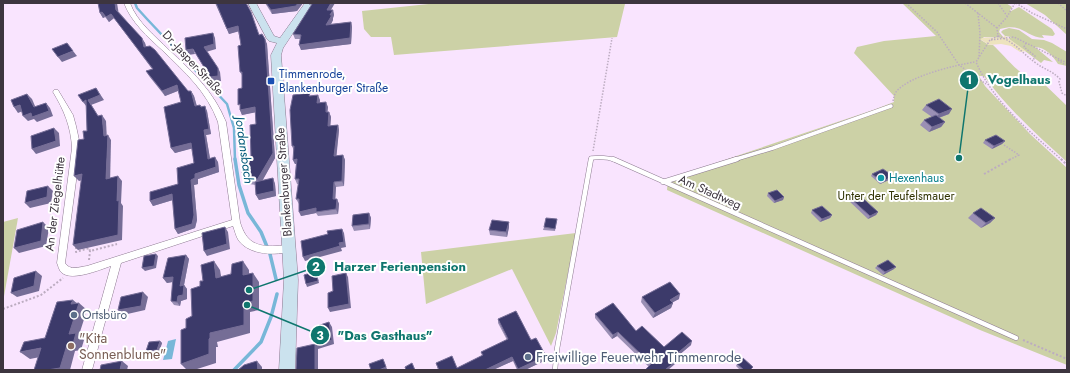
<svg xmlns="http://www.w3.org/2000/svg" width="1070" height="373" font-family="Jost,sans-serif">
<rect width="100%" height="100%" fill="#f9e4fe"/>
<!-- green -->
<g fill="#ccd1a6">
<path d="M 438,3 L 625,3 L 625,4 L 617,37 L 394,55 L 391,37 L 371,37 L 364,29 L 362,11 Z"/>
<path d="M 902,3 L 1006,3 L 1012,7 L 1010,10 L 1011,11 L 1019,7 L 1052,29 L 1055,34 L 1053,36 L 1042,35 L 1044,38 C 1025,37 1023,22 1000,29 L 999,32 L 1004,38 L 984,37 L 981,40 L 989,45 L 993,45 C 1005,56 1023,81 1040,80 L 1067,106 L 1067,162 C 1038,136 1007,108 984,76 L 979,76 L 985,86 L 1030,134 L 1067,168 L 1067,365 L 980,330 L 667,190 L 668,179 L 873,110 L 894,102 L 894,96 L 854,53 L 857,47 L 884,41 L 936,36 Z"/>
<path d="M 1025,3 L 1067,3 L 1067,35 L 1045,15 Z"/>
<path d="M 1009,28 L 1019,30 L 1032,39 L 1044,40 L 1052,43 L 1067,52 L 1067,66 L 1058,64 C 1053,56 1045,47 1035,47 L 1053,62 L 1044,60 L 1041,63 L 1009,39 L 1011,37 L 1005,36 L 1001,32 L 1003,30 Z"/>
<path d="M 18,218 L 3,302 L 3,222 Z"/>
<path d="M 576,233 L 556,333 L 551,346 L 512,269 L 426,304 L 421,252 Z"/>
</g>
<!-- sand -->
<path fill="#ede3be" d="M 1005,36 L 1026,51 L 1020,52 L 1011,46 L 1001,44 L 989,45 L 980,39 C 988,35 998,41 1005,36 Z"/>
<!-- water -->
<path fill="#78b7d8" d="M 176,339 L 172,359 L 163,360 L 168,341 Z"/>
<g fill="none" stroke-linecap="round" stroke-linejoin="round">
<!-- stream-far1 -->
<path stroke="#78b7d8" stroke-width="2.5" d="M 135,3 L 137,8 L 147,19 L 227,104 L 234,128 L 235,160"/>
<!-- stream -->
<g stroke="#78b7d8" stroke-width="3.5">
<path d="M 235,159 L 239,185 L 248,213 L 261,232 L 270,254 L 276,279"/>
<path d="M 234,370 L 261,342 L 271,317 L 277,294"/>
</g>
<!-- lane-far1 casing -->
<g stroke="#8d7a91" stroke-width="4.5">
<g id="lane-far1">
<path d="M 591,160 L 591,158 C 600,157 607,157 615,160"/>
<path d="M 733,160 L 773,148 L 891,106"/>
</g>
</g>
<!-- lane casing -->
<g stroke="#8d7a91" stroke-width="5.5">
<g id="lane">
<path d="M 613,159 L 1016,338"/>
<path d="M 663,182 L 737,159"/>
<path d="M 555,370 L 557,349 L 591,159"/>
</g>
</g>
<!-- street casing -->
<g stroke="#8d7a91" stroke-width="1">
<path id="street" d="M 124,3 L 130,3 C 137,22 155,36 169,50 C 192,71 214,92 226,122 L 240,222 C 246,242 256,247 276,246 C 281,246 287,244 292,245 L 293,248 L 292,251 C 276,256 250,255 239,241 C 236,237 235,231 233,226 L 121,263 L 92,370 L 82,370 L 111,266 C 99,270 71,282 61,272 C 59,270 58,265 57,263 L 72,148 C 71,127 64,110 53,92 L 54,90 L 58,90 L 73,115 L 76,126 L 79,140 L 78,166 L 65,263 C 70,271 79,267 87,266 L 232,220 L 218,122 C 207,92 185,72 162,50 C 148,37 131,22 124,3 Z"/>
</g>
<!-- secondary casing -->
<g stroke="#8d7a91" stroke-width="1">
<path id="secondary" d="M 248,3 L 256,3 L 274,36 L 280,38 L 305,3 L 313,3 L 283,48 L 281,55 L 298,280 L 295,370 L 279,370 L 284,280 L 271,55 L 277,43 L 269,41 L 267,39 Z"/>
</g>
<!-- path-far1 -->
<g stroke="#bcacc0" stroke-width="1.5" stroke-dasharray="1.5 1.5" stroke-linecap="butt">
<path d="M 906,3 L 937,32 L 959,65 L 986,84"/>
<path d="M 965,3 L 997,28"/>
<path d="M 998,3 L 1007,16"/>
<path d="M 1015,3 L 1007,17 L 997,28 L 998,36 L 990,40 L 976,62 C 994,103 1029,131 1062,160"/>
<path d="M 1016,3 L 1032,13 L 1067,29"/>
<path d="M 1058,3 L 1067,11"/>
<path d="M 978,13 L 980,33 L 979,57"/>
<path d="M 998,36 C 1017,43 1021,53 1036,63 C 1045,70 1051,70 1060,79 L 1059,82 L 1062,93 L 1067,96"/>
<path d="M 991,40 L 1014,37 L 1067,63"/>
<path d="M 1026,43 L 1024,47 L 1035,56 L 1033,61"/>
<path d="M 1058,60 L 1064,64"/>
<path d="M 203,78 L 208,76"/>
<path d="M 893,101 C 894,98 894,95 896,92 C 908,76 956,65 975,62"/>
<path d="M 1004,145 L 1019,155 L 1009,160"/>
<path d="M 593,151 L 612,38"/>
</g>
<!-- path -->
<g stroke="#bcacc0" stroke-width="2" stroke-dasharray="2 2" stroke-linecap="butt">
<path d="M 1061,159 L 1067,165"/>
<path d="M 984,174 L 1011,159"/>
<path d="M 76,247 L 76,252 L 89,248 L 90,251 L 117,244"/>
<path d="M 89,260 L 90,251"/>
<path d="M 3,309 L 41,295 L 63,278"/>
<path d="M 1023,340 L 1067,359"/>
</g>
<!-- lane-far1 -->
<use href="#lane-far1" stroke="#fff" stroke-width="3.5"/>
<!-- lane -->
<use href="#lane" stroke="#fff" stroke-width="4.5"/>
<!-- street -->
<use href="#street" fill="#fff" fill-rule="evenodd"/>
<!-- secondary -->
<use href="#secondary" fill="#cbe2ee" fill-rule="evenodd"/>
</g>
<!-- wall -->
<g fill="#9a8fb4">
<path d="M 215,3 L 259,35 L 267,44 L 275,158 L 262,181 L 273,178 L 275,184 L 276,196 L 259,200 L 256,195 L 256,185 L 249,184 L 246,179 L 247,178 L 245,178 L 242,173 L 251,157 L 256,124 L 255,112 L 242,115 L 240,110 L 242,88 L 242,75 L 240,72 L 241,45 L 238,31 L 229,34 Z"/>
<path d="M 265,3 L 303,3 L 297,11 L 272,14 Z"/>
<path d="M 310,8 L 333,10 L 334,15 L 333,18 L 333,20 L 331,24 L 351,22 L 352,27 L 351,44 L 301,50 L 300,39 L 295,39 L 293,34 Z"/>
<path d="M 119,12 L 145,43 L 146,46 L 188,91 L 191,91 L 194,96 L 197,106 L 200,105 L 202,107 L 207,111 L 211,134 L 206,135 L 210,159 L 218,162 L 219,172 L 198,179 L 198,184 L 194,185 L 197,220 L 195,228 L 178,234 L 175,229 L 173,200 L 153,206 L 150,201 L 178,184 L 194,163 L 192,148 L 175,153 L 171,148 L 181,102 L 178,91 L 165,96 L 149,76 L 146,71 L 152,69 L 114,18 L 109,22 L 105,17 L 103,18 L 100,13 Z"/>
<path d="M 311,96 L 320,100 L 320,103 L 328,107 L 327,112 L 329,112 L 331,117 L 330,126 L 338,125 L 339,130 L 336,156 L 343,155 L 345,160 L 344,186 L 336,187 L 335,199 L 337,199 L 339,204 L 338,214 L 318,216 L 316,213 L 301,216 L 299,204 L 296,199 L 299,184 L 297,184 L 295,179 L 296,164 L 295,164 L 293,160 L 294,151 L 292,146 Z"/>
<path d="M 926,105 L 949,114 L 939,118 L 945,122 L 941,127 L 929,132 L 920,125 L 924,120 L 932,117 L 922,110 Z"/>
<path d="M 985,140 L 1005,141 L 1002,144 L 992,149 L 983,143 Z"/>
<path d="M 872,174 L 893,176 L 891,179 L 880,184 L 871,176 Z"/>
<path d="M 768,193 L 784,197 L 783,200 L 774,203 L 767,196 Z"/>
<path d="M 848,196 L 878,212 L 876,215 L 868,219 L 847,199 Z"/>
<path d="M 812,210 L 832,215 L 830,218 L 820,222 L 811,213 Z"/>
<path d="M 369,213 L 371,218 L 370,229 L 354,231 L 352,226 Z"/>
<path d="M 973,213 L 995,218 L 990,223 L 981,228 L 968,218 Z"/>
<path d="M 557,219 L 555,231 L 543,230 L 544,227 Z"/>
<path d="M 509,222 L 509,227 L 507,237 L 490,235 L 489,230 Z"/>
<path d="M 186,255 L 189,259 L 184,285 L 187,289 L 187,299 L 181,301 L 180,306 L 174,305 L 171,301 L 173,282 L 167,283 L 163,278 Z"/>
<path d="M 877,266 L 894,269 L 883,275 L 875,268 Z"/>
<path d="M 642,297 L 679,299 L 672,302 L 673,303 L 671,308 L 653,318 L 641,302 Z"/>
<path d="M 595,314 L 636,331 L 664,347 L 691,345 L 675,358 L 677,360 L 675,364 L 649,367 L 617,336 L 612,339 L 595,318 Z"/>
<path d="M 498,319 L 531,340 L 546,356 L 546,360 L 525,370 L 517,370 L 513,361 L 493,370 L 438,370 L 436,363 L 457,368 L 482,356 L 481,352 L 507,340 L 498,323 Z"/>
<path d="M 160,341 L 162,343 L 159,352 L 148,353 L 146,351 Z"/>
<path d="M 737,364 L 752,369 L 751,370 L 740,370 L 736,366 Z"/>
</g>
<!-- shaded-wall -->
<g fill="#756d96">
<path d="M 115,3 L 117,3 L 119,15 L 116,10 Z"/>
<path d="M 298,3 L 303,3 L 297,11 L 272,14 L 271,10 Z"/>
<path d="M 331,3 L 335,3 L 328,15 L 327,10 Z"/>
<path d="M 333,10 L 334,15 L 333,18 L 333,20 L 328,30 L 326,25 Z"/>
<path d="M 102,12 L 105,17 L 103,18 L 100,13 Z"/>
<path d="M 111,14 L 114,18 L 109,22 L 106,17 Z"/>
<path d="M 351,22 L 352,27 L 351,44 L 301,50 L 299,45 Z"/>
<path d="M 238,26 L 240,31 L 229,34 L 227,29 Z"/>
<path d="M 213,33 L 215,38 L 216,49 L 206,52 L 204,47 Z"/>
<path d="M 142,38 L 145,43 L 147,52 L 144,47 Z"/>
<path d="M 265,39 L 267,44 L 275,158 L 260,185 L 257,180 Z"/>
<path d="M 193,49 L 195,54 L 188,55 L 186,50 Z"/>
<path d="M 73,51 L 77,56 L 62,62 L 58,57 Z"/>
<path d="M 218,68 L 220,72 L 221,81 L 212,82 L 210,77 Z"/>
<path d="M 177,85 L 180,90 L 165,96 L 162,91 Z"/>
<path d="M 96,88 L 104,100 L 91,105 L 102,122 L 88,100 Z"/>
<path d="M 191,91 L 194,96 L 198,111 L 195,106 Z"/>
<path d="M 27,94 L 32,99 L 38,113 L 34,107 Z"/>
<path d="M 318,95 L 320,100 L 319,108 L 317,103 Z"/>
<path d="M 86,100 L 87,107 L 83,102 Z"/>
<path d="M 326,102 L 328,107 L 327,117 L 326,112 Z"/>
<path d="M 46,103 L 50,108 L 53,116 L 37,122 L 34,119 L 28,121 L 23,116 Z"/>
<path d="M 20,105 L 25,110 L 18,113 L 14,107 Z"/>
<path d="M 205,106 L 207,111 L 211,134 L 206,135 L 211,164 L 208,159 L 204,130 Z"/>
<path d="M 255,107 L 257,112 L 242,115 L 240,110 Z"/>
<path d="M 952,109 L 949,114 L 935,119 L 939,114 Z"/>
<path d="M 329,112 L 331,117 L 330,131 L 328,126 Z"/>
<path d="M 102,115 L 106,121 L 107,141 L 104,136 Z"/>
<path d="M 945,122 L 941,127 L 929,132 L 932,127 Z"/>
<path d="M 338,125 L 339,130 L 336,161 L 334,156 Z"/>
<path d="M 54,128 L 59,133 L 60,146 L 36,154 L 32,149 Z"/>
<path d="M 108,135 L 111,140 L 110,185 L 106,179 Z"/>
<path d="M 1005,141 L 1002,144 L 992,149 L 994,146 Z"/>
<path d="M 191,143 L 194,148 L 175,153 L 171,148 Z"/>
<path d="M 343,155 L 345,160 L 344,186 L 342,181 Z"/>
<path d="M 215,157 L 218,162 L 219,172 L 198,179 L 198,184 L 194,185 L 197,220 L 195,228 L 178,234 L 175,229 L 191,180 L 195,174 Z"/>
<path d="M 297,159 L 299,164 L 295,164 L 293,160 Z"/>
<path d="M 82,174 L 86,179 L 79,181 L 74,176 Z"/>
<path d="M 118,176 L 122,181 L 121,203 L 123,206 L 122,240 L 78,250 L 73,245 L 117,201 Z"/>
<path d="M 893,176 L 891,179 L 880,184 L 882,182 Z"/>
<path d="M 273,178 L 275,184 L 276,196 L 259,200 L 256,195 Z"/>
<path d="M 334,182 L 336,187 L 335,204 L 333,199 Z"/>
<path d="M 48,186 L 53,191 L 51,203 L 30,208 L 25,203 Z"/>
<path d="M 172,194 L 176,199 L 153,206 L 150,201 Z"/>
<path d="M 784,197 L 783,200 L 774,203 L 775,201 Z"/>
<path d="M 337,199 L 339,204 L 338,214 L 336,209 Z"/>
<path d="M 316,208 L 316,213 L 301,216 L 299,212 Z"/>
<path d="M 878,212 L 876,215 L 868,219 L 870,216 Z"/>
<path d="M 369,213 L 371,218 L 370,229 L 369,224 Z"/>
<path d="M 832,215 L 830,218 L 820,222 L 822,219 Z"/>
<path d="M 995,218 L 990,223 L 981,228 L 986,223 Z"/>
<path d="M 43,222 L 49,228 L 46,246 L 19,253 L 14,248 Z"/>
<path d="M 509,222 L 509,227 L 507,237 L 506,232 Z"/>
<path d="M 225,227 L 228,232 L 230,249 L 207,256 L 204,251 Z"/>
<path d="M 342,229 L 344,233 L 346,247 L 341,248 L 342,251 L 305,261 L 303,257 L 339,243 Z"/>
<path d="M 156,254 L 158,256 L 156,268 L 145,271 L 142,268 Z"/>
<path d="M 186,255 L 189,259 L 184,285 L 187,289 L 187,299 L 181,301 L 180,306 L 177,302 Z"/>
<path d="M 214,261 L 220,270 L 223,287 L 216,278 Z"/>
<path d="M 243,261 L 249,270 L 249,284 L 243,275 Z"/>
<path d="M 896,267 L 894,269 L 883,275 L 885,272 Z"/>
<path d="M 36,271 L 42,276 L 39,291 L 17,297 L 11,293 Z"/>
<path d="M 316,271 L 317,274 L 319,283 L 307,287 L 306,284 Z"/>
<path d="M 253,273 L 259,282 L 259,310 L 250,312 L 250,333 L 217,342 L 218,347 L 216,347 L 216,363 L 194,370 L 187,370 L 181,364 L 209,339 L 210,333 L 244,303 Z"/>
<path d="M 346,273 L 348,277 L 351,308 L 330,312 L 328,308 Z"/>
<path d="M 173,277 L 177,281 L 167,283 L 163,278 Z"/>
<path d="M 143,292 L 148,297 L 145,310 L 123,315 L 118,310 Z"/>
<path d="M 680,294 L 679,299 L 668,305 L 670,300 Z"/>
<path d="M 73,300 L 79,305 L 79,303 L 87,310 L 79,335 L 84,340 L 81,350 L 75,351 L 70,370 L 47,370 L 69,334 L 71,304 Z"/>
<path d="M 673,303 L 671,308 L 653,318 L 655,313 Z"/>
<path d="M 329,322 L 332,327 L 334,344 L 318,349 L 318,370 L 315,370 L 315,344 Z"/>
<path d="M 618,332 L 617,336 L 612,339 L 613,335 Z"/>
<path d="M 160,341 L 162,343 L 159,352 L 157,350 Z"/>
<path d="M 692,341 L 691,345 L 672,361 L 673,357 Z"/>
<path d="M 41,348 L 50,355 L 30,359 L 20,352 Z"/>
<path d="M 546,356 L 546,360 L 525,370 L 518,370 L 518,369 Z"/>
<path d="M 512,357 L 513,361 L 493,370 L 485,370 Z"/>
<path d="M 383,359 L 387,369 L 385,370 L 379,370 Z"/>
<path d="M 677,360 L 675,364 L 668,370 L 665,370 Z"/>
<path d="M 122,361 L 128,366 L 127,370 L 120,370 Z"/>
<path d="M 257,361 L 262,367 L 262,370 L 258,370 Z"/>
</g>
<!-- building -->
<g fill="#3c3a6a" stroke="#756d96">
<path d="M 98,3 L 115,3 L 116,10 L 142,38 L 144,47 L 150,46 L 155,50 L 188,91 L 191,91 L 195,106 L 200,105 L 201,107 L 205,106 L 209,129 L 204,130 L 208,159 L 215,157 L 216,167 L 195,174 L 195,178 L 191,180 L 194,215 L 192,224 L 175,229 L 172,194 L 150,201 L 150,192 L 178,184 L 177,168 L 194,163 L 191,143 L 171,148 L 164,107 L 181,102 L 177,85 L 162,91 L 146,71 L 153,69 L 111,14 L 106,17 L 102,12 L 100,13 Z"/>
<path d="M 216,3 L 246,3 L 251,12 L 259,35 L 262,34 L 265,39 L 273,153 L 257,180 L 246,179 L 250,173 L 242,173 L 245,158 L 251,157 L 250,125 L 256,124 L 255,107 L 240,110 L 240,104 L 238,105 L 238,89 L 242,88 L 242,72 L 240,72 L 238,46 L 241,45 L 238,26 L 227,29 Z"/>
<path d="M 266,3 L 298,3 L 296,6 L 271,10 Z"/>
<path d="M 310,3 L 331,3 L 327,10 L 333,10 L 330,15 L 332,15 L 326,25 L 351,22 L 350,38 L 299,45 L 301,35 L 293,34 L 312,4 L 309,4 Z"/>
<path d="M 213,33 L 214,44 L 204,47 L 218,68 L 218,76 L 210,77 L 193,49 L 186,50 L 185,38 Z"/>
<path d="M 67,43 L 73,51 L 58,57 L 52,49 Z"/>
<path d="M 96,88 L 100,95 L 88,100 L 98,116 L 102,115 L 104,136 L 108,135 L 106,179 L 118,176 L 117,201 L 119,200 L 118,235 L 73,245 L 82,174 L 74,176 L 78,140 L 84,139 L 83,131 L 87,131 L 86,100 L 83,102 L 78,95 Z"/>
<path d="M 310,93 L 309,96 L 318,95 L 317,103 L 326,102 L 326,112 L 329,112 L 328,126 L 338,125 L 334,156 L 343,155 L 342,181 L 334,182 L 333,199 L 337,199 L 336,209 L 316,212 L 316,208 L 299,212 L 299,199 L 296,199 L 299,179 L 295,179 L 297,159 L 293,160 L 294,146 L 292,146 L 290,110 L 293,95 Z"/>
<path d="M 27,94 L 34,107 L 46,103 L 49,111 L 32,117 L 31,113 L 23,116 L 20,105 L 14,107 L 11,100 Z"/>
<path d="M 939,99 L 952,109 L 939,114 L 926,105 Z"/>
<path d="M 936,115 L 945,122 L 932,127 L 924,120 Z"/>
<path d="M 54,128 L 56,141 L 32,149 L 31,136 Z"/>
<path d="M 996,135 L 1005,141 L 994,146 L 985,140 Z"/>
<path d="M 883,169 L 893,176 L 882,182 L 872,174 Z"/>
<path d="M 273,178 L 274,191 L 256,195 L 255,182 Z"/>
<path d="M 48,186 L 47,197 L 25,203 L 27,191 Z"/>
<path d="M 777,190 L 784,197 L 775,201 L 768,193 Z"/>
<path d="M 857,193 L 878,212 L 870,216 L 848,196 Z"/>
<path d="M 822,206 L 832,215 L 822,219 L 812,210 Z"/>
<path d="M 981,208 L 995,218 L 986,223 L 973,213 Z"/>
<path d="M 369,213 L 369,224 L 352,226 L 353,215 Z"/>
<path d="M 546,218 L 557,219 L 555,229 L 544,227 Z"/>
<path d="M 492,220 L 509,222 L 506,232 L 489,230 Z"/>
<path d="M 43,222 L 41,241 L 14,248 L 17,230 Z"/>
<path d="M 225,227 L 227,244 L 204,251 L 202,233 Z"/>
<path d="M 342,229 L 344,242 L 339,243 L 340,246 L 303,257 L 301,241 L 328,234 L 327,231 Z"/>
<path d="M 156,254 L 154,266 L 142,268 L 144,256 Z"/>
<path d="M 186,255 L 180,286 L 184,285 L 183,295 L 178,296 L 177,302 L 171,301 L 173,277 L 163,278 L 168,258 Z"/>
<path d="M 888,260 L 896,267 L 885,272 L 877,266 Z"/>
<path d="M 214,261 L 216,278 L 231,274 L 232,264 L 243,261 L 243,275 L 253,273 L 253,301 L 244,303 L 244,325 L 210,333 L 210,338 L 209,339 L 209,354 L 181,364 L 181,330 L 186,328 L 186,319 L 192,316 L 191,289 L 200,286 L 200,281 L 203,281 L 201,265 Z"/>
<path d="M 36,271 L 34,286 L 11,293 L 14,278 Z"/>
<path d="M 316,271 L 318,281 L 306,284 L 304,275 Z"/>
<path d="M 346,273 L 349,304 L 328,308 L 328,293 L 333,291 L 332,276 Z"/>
<path d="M 670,282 L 680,294 L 670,300 L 673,303 L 655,313 L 642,297 Z"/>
<path d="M 143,292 L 141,306 L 118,310 L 121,297 Z"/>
<path d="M 73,300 L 71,304 L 79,303 L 69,334 L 76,333 L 73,344 L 67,345 L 60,368 L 47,370 L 34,370 L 41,348 L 20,352 L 24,342 L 45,338 L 57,302 Z"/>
<path d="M 613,303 L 636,331 L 642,326 L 664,347 L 682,332 L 692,341 L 673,357 L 677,360 L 665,370 L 645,370 L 651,364 L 618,332 L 613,335 L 595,314 Z"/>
<path d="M 516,311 L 531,340 L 536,338 L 546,356 L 518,369 L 512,357 L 485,370 L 439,370 L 436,363 L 452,356 L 457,368 L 483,355 L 481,352 L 508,339 L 498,319 Z"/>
<path d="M 329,322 L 332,340 L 315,344 L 314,327 Z"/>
<path d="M 160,341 L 157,350 L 146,351 L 149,342 Z"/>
<path d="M 315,344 L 315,370 L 296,370 L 297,348 Z"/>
<path d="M 743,358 L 753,367 L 750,370 L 744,370 L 737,364 Z"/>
<path d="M 383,359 L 386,367 L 379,370 L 371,370 L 369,364 Z"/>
<path d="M 122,361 L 120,370 L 100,370 L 101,365 Z"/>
<path d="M 257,361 L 258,370 L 238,370 L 244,365 Z"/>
<path d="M 412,363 L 415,370 L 406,370 L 405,367 Z"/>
</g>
<!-- markers -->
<rect fill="#1a4fb4" stroke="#fff" stroke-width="1.5" x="267" y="77" width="8" height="8" rx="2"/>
<circle fill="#0f9aa8" stroke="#fff" stroke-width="1.5" cx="881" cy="178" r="4"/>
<g fill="#5c6f8a" stroke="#fff" stroke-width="1.5">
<circle cx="74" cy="315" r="4"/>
<circle cx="528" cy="357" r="4"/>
</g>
<circle fill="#8d6e63" stroke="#fff" stroke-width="1.5" cx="71" cy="346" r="4"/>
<g text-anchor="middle" stroke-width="4" stroke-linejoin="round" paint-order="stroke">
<!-- street labels -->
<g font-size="12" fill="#3d353f" stroke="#fff">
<text transform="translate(193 63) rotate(47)" y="4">Dr.-Jasper-Straße</text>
<text transform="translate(284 182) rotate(-94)" y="4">Blankenburger Straße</text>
<text transform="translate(710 192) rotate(24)" y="4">Am Stadtweg</text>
<text transform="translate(55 204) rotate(-83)" y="4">An der Ziegelhütte</text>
</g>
<!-- transit labels -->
<g font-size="12" fill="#164399" stroke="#fff" text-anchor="start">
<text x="279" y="78">Timmenrode,<tspan x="279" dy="14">Blankenburger Straße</tspan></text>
</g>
<!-- culture labels -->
<g font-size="12" fill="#0d838f" stroke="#fff" text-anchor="start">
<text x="889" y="182">Hexenhaus</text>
</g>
<!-- park labels -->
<g font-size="12" fill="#313404" stroke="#fff">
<text x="896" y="200">Unter der Teufelsmauer</text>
</g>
<!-- service labels -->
<g font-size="12" fill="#4e5e75" stroke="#fff" text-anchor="start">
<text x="82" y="319">Ortsbüro</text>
</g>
<!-- water labels -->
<g font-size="13" font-style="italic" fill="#015879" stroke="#fff">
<text transform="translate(245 150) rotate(82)" y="5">Jordansbach</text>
</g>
<!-- near-education labels -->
<g font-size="14" fill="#785e54" stroke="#fff" text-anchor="start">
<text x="79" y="343">"Kita<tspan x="79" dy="16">Sonnenblume"</tspan></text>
</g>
<!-- near-service labels -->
<g font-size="14" fill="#4e5e75" stroke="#fff" text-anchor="start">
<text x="536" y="362">Freiwillige Feuerwehr Timmenrode</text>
</g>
</g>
<!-- callouts -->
<path fill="none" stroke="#0f766e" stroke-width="1.5" d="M959 158L969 80M249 290L316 267M247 305L320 335"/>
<g fill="#0f766e" stroke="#fff" stroke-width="1.5">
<circle cx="959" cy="158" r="4"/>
<circle cx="249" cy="290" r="4"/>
<circle cx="247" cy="305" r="4"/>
<circle cx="969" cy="80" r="10"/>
<circle cx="316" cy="267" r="10"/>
<circle cx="320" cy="335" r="10"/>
</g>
<g font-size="12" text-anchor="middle" font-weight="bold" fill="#fff">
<text x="969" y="84">1</text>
<text x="316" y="271">2</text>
<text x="320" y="340">3</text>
</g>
<g font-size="13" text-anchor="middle" font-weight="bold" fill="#0f766e" stroke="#fff" stroke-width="4" stroke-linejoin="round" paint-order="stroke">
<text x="1019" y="84">Vogelhaus</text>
<text x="400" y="271">Harzer Ferienpension</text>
<text x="385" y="340">"Das Gasthaus"</text>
</g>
<!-- border -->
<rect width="1070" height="373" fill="none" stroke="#3d353f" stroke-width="8"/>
</svg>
